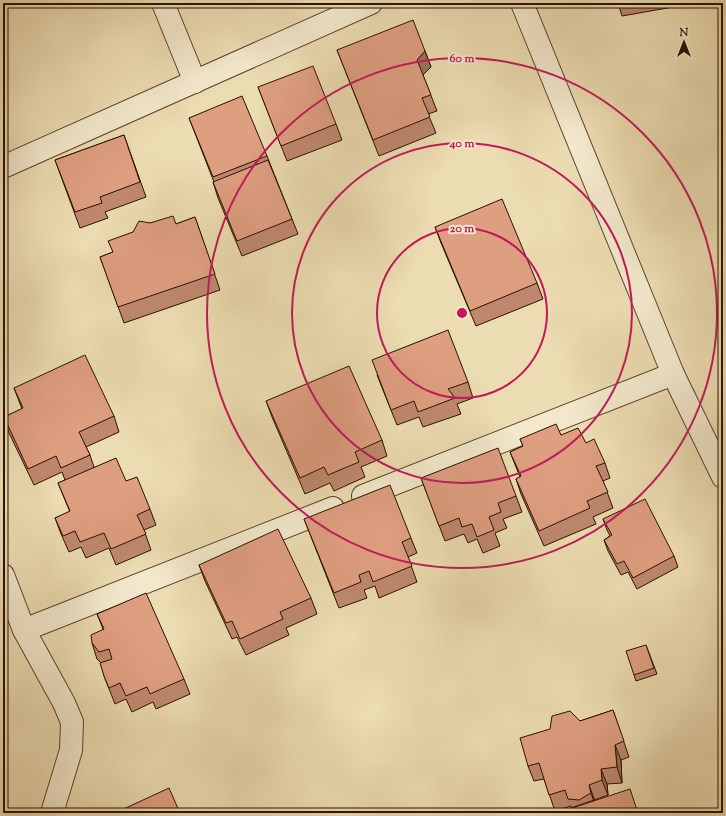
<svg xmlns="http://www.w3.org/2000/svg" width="726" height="816" font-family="'Sorts Mill Goudy',serif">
<rect width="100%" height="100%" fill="#ecdcb1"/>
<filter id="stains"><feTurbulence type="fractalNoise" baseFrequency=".005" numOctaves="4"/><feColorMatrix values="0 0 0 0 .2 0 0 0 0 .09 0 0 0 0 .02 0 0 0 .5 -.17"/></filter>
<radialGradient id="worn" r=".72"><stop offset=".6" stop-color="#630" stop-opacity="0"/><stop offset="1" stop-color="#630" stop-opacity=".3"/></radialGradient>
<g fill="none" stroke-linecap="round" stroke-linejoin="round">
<!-- minor casing -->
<g stroke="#5a442c" stroke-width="24">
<g id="minor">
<path d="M 163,3 L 195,82"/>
<path d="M 522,3 L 673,374 L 723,477"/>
<path d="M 3,167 L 371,3"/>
<path d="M 363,496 L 673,374"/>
<path d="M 3,575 L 24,630 L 64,703 L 72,722 L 71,750 L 52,813"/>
<path d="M 24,630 L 333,508"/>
</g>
</g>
<!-- minor -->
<use href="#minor" stroke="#f3e8cc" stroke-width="22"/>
</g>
<!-- wall -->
<g fill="#bf886e" stroke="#2a1100">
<path d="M 618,3 L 672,3 L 673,7 L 622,16 Z"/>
<path d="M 337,50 L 425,51 L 431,67 L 423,75 L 437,111 L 428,114 L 436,133 L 379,156 Z"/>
<path d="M 258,87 L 336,124 L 342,140 L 287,161 Z"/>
<path d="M 189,118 L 267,156 L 298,234 L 242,256 L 218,198 L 213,182 L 214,182 Z"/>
<path d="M 124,135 L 146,197 L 105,212 L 108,218 L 80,228 L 55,160 Z"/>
<path d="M 195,217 L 220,290 L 124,323 L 100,257 L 113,252 L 133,232 L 150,223 L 176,224 Z"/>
<path d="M 435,227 L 537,283 L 543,299 L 476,326 L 441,243 Z"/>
<path d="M 377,375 L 468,382 L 473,398 L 457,404 L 461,414 L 423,427 L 419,417 L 397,425 Z"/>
<path d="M 14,388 L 114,416 L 119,432 L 86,447 L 90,455 L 94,467 L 126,481 L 150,509 L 156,525 L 144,530 L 151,550 L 116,565 L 109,548 L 86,558 L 81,547 L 69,552 L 61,534 L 55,518 L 70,512 L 58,483 L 65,480 L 62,472 L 34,485 L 9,433 L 4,417 L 22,409 Z"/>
<path d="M 266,401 L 382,440 L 387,456 L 361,467 L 365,477 L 334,491 L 330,483 L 305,494 L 272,417 Z"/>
<path d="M 561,435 L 586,443 L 605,463 L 610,478 L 603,481 L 613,508 L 593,517 L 596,524 L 544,546 L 521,494 L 516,479 L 520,477 L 510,452 L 523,446 L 520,439 Z"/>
<path d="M 421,478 L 516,496 L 522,512 L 503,519 L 507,528 L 495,533 L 500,546 L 483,553 L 477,539 L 468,543 L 464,534 L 445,541 Z"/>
<path d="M 304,519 L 411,538 L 417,553 L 408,557 L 417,582 L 379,598 L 375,586 L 364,590 L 367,598 L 339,608 Z"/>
<path d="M 603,519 L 674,556 L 678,567 L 637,589 L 628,572 L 621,575 L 608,551 L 604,540 L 610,536 L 607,530 Z"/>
<path d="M 199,565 L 311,598 L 317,614 L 286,628 L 289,635 L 246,655 L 237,637 L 232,639 L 205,581 Z"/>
<path d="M 97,614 L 184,679 L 190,694 L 156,709 L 153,702 L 132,712 L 126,699 L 115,704 L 104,676 L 101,663 L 97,659 L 92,643 L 103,629 Z"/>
<path d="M 646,645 L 657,674 L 636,681 L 634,675 Z"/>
<path d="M 613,710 L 629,757 L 621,760 L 622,783 L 607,784 L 608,795 L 571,808 L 571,806 L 555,811 L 544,779 L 534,781 L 528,766 L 580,721 Z"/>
</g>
<!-- shaded-wall -->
<g fill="#9b6f5a" stroke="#2a1100">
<path d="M 425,51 L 431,67 L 422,76 L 417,60 Z"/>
<path d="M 615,745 L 621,760 L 622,783 L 617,767 Z"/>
<path d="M 601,769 L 607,784 L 608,795 L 602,780 Z"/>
<path d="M 589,785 L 595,801 L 596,808 L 591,793 Z"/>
</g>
<!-- building -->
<g fill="#de9e80" stroke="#2a1100">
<path d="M 413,20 L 425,51 L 417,60 L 431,95 L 422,98 L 430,117 L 373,140 L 337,50 Z"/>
<path d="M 313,66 L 336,124 L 281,146 L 258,87 Z"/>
<path d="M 242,96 L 267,156 L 213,177 L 189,118 Z"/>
<path d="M 124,135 L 140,182 L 100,197 L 102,203 L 75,212 L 55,160 Z"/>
<path d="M 268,160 L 292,219 L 237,241 L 213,182 Z"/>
<path d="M 502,199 L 537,283 L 470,311 L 435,227 Z"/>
<path d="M 173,216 L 176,224 L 195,217 L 215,274 L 118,307 L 100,257 L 113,252 L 108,241 L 133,232 L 139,221 L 150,223 Z"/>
<path d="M 448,330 L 468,382 L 448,389 L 455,398 L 418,412 L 414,401 L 391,410 L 372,360 Z"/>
<path d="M 85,355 L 114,416 L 79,432 L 90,455 L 61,468 L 56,456 L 28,469 L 4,417 L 23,408 L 14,388 Z"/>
<path d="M 349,366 L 382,440 L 355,452 L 359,462 L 328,475 L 324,467 L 300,478 L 266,401 Z"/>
<path d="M 556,424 L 561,435 L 578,428 L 586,443 L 594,439 L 605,463 L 596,466 L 608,492 L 587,501 L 590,508 L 539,531 L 516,479 L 521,476 L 510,452 L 523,446 L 520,439 Z"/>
<path d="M 498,448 L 516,496 L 498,503 L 501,512 L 489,517 L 494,530 L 477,537 L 472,524 L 462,527 L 459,518 L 439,526 L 421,478 Z"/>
<path d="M 116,458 L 126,481 L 137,477 L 150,509 L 137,515 L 146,534 L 111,549 L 104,533 L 80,542 L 75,531 L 63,536 L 55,518 L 70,511 L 58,483 Z"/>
<path d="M 390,485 L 411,538 L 402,542 L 412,566 L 373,582 L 369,571 L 359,575 L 361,582 L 334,593 L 304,519 Z"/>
<path d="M 645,499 L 674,556 L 633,578 L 624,561 L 617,564 L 604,540 L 612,535 L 603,519 Z"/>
<path d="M 278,529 L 311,598 L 280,612 L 283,619 L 240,639 L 232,621 L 226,623 L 199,565 Z"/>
<path d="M 146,593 L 184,679 L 150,694 L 147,687 L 126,696 L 120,683 L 109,688 L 104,676 L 100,663 L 112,659 L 109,649 L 99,652 L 92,643 L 91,635 L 104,629 L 97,614 Z"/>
<path d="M 646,645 L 654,668 L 634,675 L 626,651 Z"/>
<path d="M 613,710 L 624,741 L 615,745 L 617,767 L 601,769 L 602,780 L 589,785 L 591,793 L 579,800 L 568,799 L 565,790 L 549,795 L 539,763 L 528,766 L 520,738 L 550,729 L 552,716 L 570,711 L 580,721 Z"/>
<path d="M 169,788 L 180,813 L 115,813 Z"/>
<path d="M 630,789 L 638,813 L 557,813 Z"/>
</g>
<!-- distance rings -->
<g fill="none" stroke="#c2185b" stroke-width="2">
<circle cx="462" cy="313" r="85"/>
<circle cx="462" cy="313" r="170"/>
<circle cx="462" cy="313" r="255"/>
</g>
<circle cx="462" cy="313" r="6" fill="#c2185b" stroke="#f3e8cc" stroke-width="2"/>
<g font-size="12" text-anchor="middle" font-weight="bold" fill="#c2185b" stroke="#f3e8cc" stroke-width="4" stroke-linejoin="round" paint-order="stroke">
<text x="462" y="62">60 m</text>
<text x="462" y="147">40 m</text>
<text x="462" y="232">20 m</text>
</g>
<!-- margin -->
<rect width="726" height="816" fill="none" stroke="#ecdcb1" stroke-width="16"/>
<rect x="4" y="4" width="718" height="808" fill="none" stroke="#2a1100" stroke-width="2"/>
<rect x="8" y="8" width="710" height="800" fill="none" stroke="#2a1100"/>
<!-- north arrow -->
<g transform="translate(684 42)" stroke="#f3e8cc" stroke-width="3" paint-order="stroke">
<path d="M0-3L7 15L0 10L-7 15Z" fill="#2a1100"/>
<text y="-6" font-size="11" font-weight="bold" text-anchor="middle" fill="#2a1100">N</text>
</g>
<rect width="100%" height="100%" filter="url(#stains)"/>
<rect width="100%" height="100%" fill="url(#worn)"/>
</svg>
